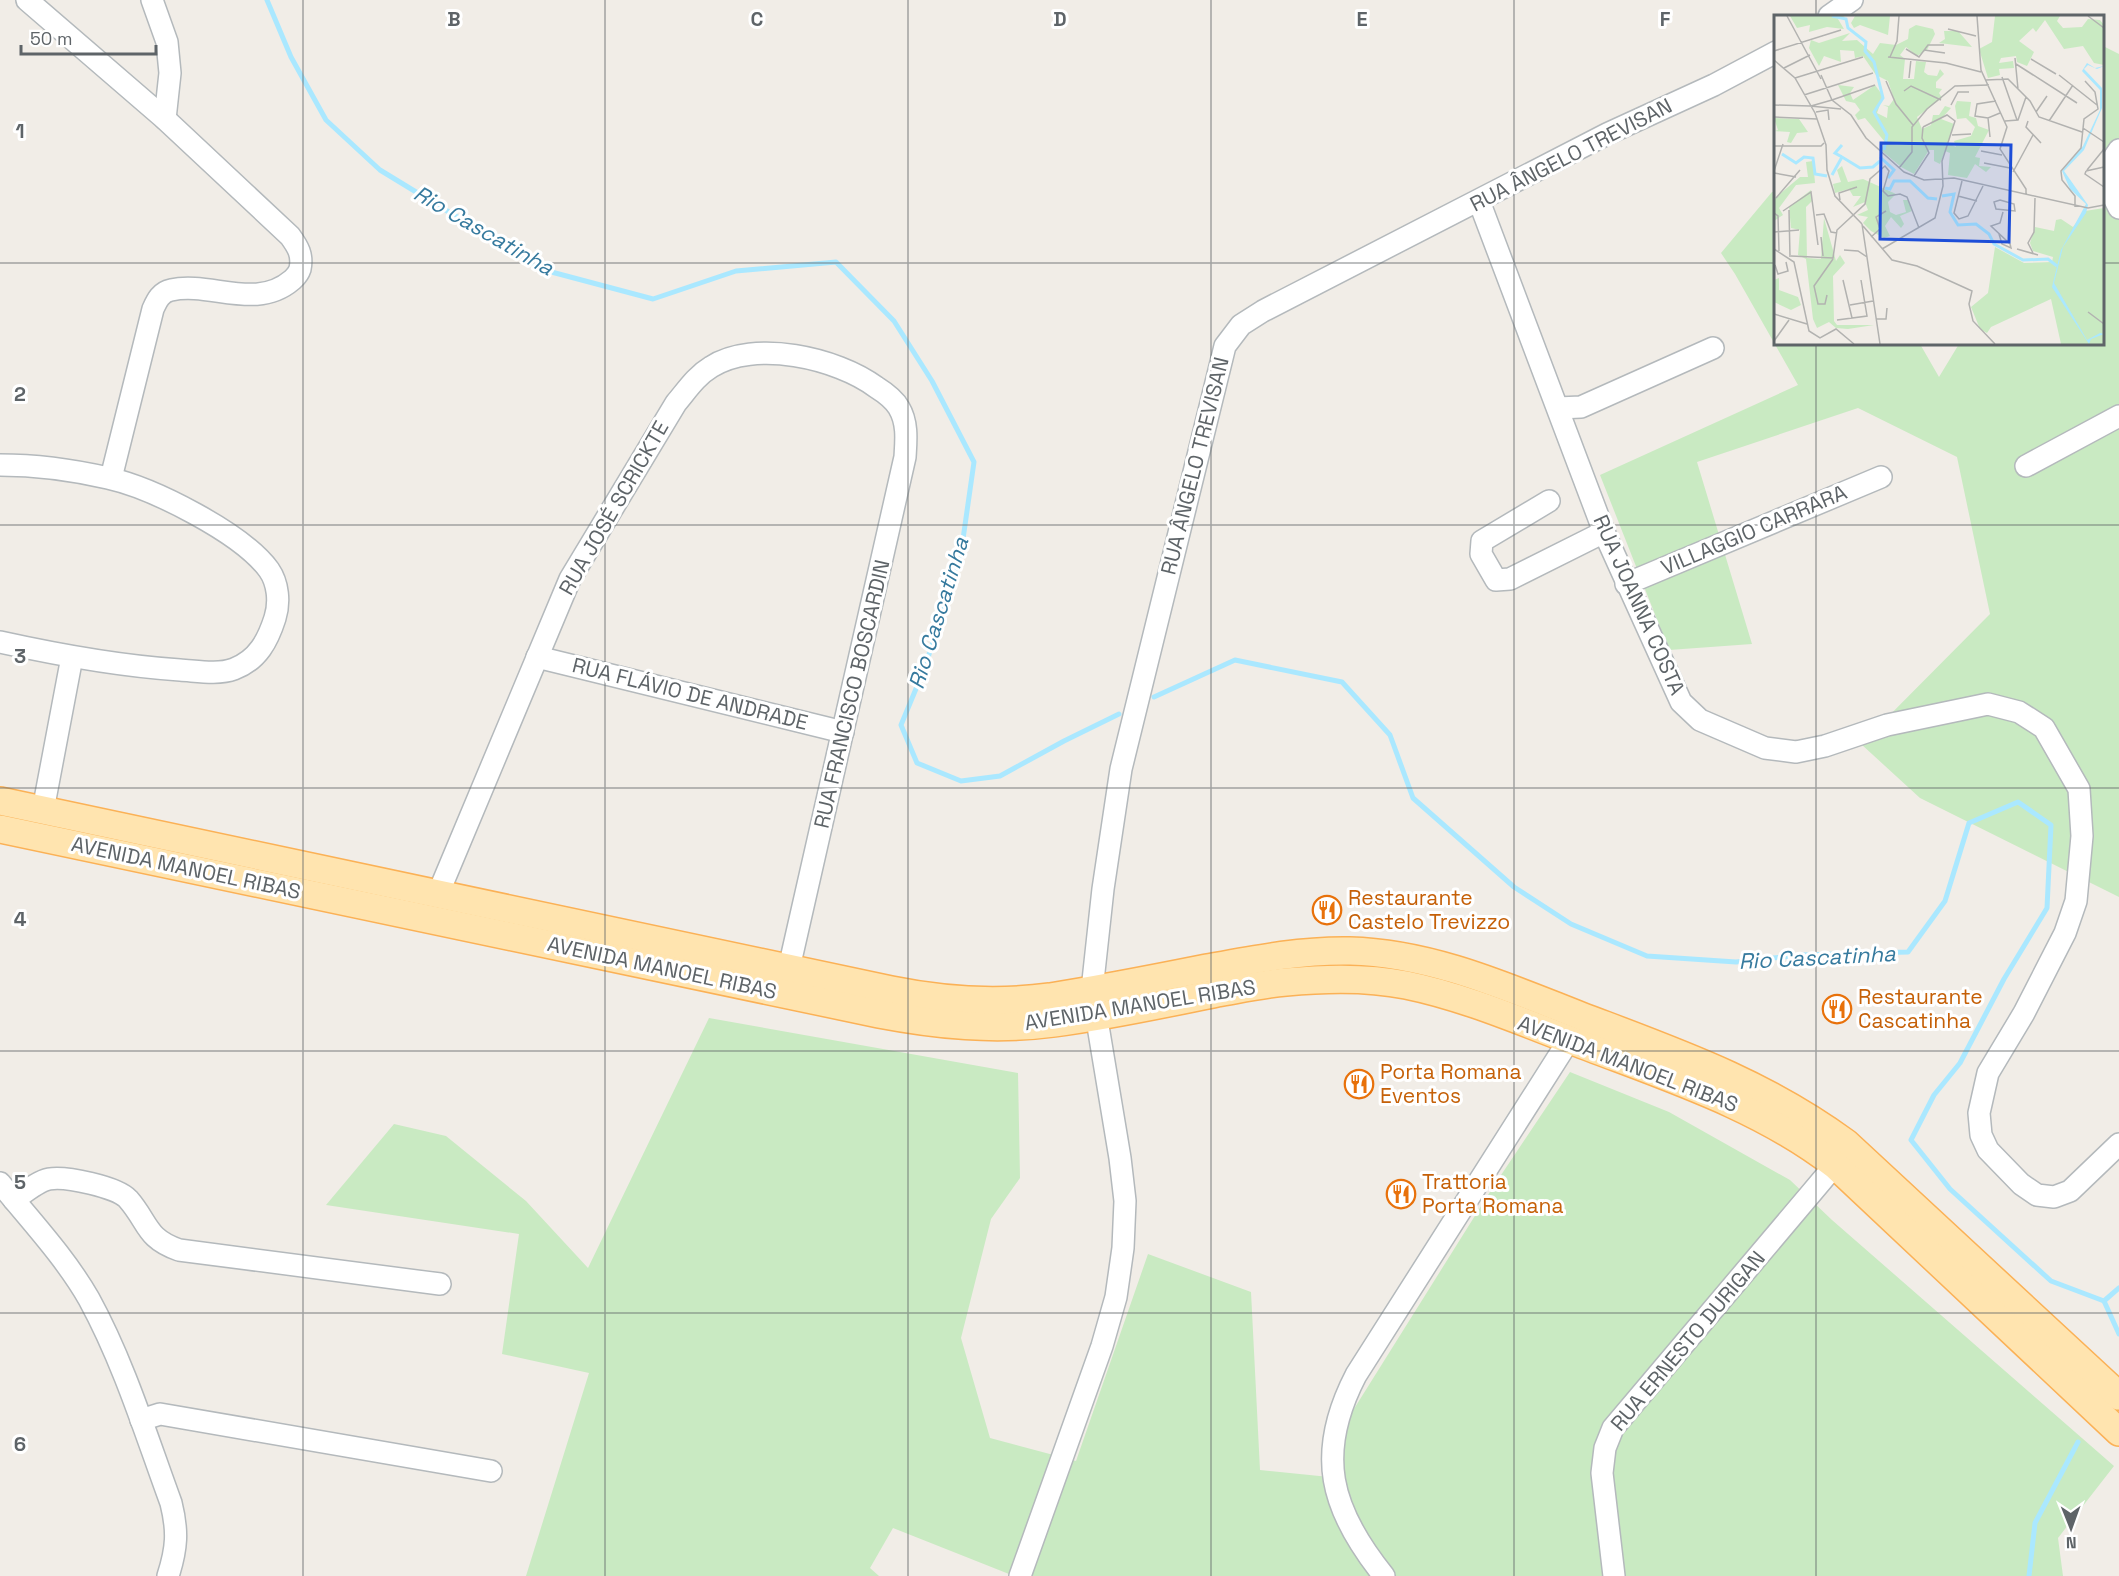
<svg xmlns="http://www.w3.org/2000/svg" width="2119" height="1576" font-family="'Space Grotesk',sans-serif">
<rect width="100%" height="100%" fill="#f1ede7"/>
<!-- green -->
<g fill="#c9eac2">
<path d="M 2103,46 L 2119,54 L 2119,897 L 1920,798 L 1861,744 L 1990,614 L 1957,457 L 1858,408 L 1697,462 L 1752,644 L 1669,650 L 1600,475 L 1798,385 L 1735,274 L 1721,253 L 1772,192 L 1775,192 L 1776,344 L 1920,344 L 1939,377 L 1959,344 L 2102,344 Z"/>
<path d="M 709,1018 L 1018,1073 L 1020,1178 L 991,1219 L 961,1338 L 990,1438 L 1076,1461 L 1148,1254 L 1251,1292 L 1260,1470 L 1339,1478 L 1342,1446 L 1352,1412 L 1493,1187 L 1570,1072 L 1669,1112 L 1790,1180 L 1832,1220 L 2114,1466 L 2058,1538 L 2063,1576 L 1014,1576 L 893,1528 L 870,1568 L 879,1576 L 526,1576 L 589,1373 L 502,1354 L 519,1234 L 326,1205 L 394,1124 L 446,1136 L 526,1201 L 588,1268 Z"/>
</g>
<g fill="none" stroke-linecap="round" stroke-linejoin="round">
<!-- stream -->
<g stroke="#aae8ff" stroke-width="5">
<path d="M 267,0 L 291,57 L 326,120 L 380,170 L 544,270 L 653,299 L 736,271 L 836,262 L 894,321 L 932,381 L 974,462 L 961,553 L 925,667 L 901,725 L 917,763 L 961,781 L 1000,776 L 1064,741 L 1119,714"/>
<path d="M 1154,697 L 1235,660 L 1342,682 L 1390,735 L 1413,798 L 1514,887 L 1571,924 L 1647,956 L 1736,962 L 1801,955 L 1908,952 L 1945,901 L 1969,823 L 2018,802 L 2051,825 L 2047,908 L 2004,979 L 1960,1063 L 1934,1095 L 1911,1140 L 1950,1189 L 2051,1281 L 2104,1301 L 2119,1334"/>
<path d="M 2104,1301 L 2119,1288"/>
<path d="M 2029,1576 L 2035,1523 L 2078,1442"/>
</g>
<!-- minor casing -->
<g stroke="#b4b9bc" stroke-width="24">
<g id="minor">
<path d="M 27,0 L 165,119 L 290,236 C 298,247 303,255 300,269 C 298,275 296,276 292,280 C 256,311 210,281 171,290 C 161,292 157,300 153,309 L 111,478"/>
<path d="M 152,0 L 167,42 L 170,73 L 165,119"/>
<path d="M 1829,16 L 1852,0"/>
<path d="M 2119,150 C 2104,169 2108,188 2119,208"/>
<path d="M 1479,201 L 1604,532 L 1681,702 L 1700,720 L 1765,748 L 1796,752 L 1825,746 L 1887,725 L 1988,704 L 2019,712 L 2044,728 L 2079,789 L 2082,836 L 2076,901 L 2065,933 L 2024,1013 L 1988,1073 L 1979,1113 L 1981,1135 L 1988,1150 L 2021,1184 L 2037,1195 L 2054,1197 L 2070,1191 L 2119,1144"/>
<path d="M 1558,408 L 1581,407 L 1713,348"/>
<path d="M 0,465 C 37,465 73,470 108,478 C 153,488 242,533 269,570 C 278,583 280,602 275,618 C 268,640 258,660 234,669 C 218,675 197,671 180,670 C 119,666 59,655 0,642"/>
<path d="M 2026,466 L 2119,416"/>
<path d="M 1549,501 L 1482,541 L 1481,554 L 1496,580 L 1510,579 L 1604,532"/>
<path d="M 1626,584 L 1881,477"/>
<path d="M 537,657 L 843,732"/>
<path d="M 43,810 L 72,657"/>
<path d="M 438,894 L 570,579 L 676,403 C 687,390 696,376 711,367 C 754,339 837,358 876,387 C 884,392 894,399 899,408 C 908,423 906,441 905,457 L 789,968"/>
<path d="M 0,1183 C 30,1220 65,1257 89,1299 C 124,1363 146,1435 171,1503 C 178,1531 177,1548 168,1576"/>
<path d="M 14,1200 C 24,1193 38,1181 49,1179 C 66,1176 117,1187 128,1199 C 149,1223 145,1238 179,1250 L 440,1284"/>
<path d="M 141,1420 L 160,1414 L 491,1471"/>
<path d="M 1020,1576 L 1102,1346 L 1116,1297 L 1123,1248 L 1125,1201 L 1120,1158 L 1092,990 L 1103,889 L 1121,769 L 1225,346 L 1241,325 L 1263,311 L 1607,134 L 1714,85 L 1776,52"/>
<path d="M 1384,1576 C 1330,1509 1315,1454 1356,1375 L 1569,1040"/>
<path d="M 1614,1576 L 1602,1473 L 1605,1448 L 1613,1428 L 1835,1165"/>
</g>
</g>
<!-- major casing -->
<g stroke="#fbb156" stroke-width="30">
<g id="major">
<path d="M 0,801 L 891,990 C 945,1001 996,1004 1050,997 C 1101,989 1152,979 1202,969 C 1251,960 1300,950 1350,951 C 1431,953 1507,987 1581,1016 C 1676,1052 1763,1082 1846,1143 L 2119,1396"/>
<path d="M 0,829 L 879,1014 C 937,1025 994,1031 1054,1023 C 1108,1016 1163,1004 1217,993 C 1240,989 1263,984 1286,982 C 1327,978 1367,977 1406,985 C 1465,997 1522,1022 1578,1043 C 1666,1077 1759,1106 1835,1165 L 2119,1432"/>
</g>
</g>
<!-- minor -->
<use href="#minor" stroke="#fff" stroke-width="21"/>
<!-- major -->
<use href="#major" stroke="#ffe4af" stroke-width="27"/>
</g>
<!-- grid -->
<path fill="none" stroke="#5e6468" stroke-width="1.5" stroke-opacity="0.55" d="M 303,0 L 303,1576M 605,0 L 605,1576M 908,0 L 908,1576M 1211,0 L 1211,1576M 1514,0 L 1514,1576M 1816,0 L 1816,16M 0,263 L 1776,263M 2102,263 L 2119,263M 1816,344 L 1816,1576M 0,525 L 2119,525M 0,788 L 2119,788M 0,1051 L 2119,1051M 0,1313 L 2119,1313"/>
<!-- icons -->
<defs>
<g id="restaurant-ring" transform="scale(1.5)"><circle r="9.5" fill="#fff" stroke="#e8710a" stroke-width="1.5"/><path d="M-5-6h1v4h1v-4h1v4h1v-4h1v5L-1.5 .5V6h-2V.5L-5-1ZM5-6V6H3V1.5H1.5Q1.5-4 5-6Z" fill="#e8710a"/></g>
</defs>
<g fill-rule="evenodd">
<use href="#restaurant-ring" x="1327" y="910"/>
<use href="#restaurant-ring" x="1837" y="1009"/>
<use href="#restaurant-ring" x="1359" y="1084"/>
<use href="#restaurant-ring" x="1401" y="1194"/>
</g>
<g text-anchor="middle" stroke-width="6" stroke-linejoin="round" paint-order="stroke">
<!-- street labels -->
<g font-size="21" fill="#5e6468" stroke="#fff">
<text transform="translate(1571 155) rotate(-27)" y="7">RUA ÂNGELO TREVISAN</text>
<text transform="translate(1195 466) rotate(-76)" y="7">RUA ÂNGELO TREVISAN</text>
<text transform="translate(614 508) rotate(-60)" y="7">RUA JOSÉ SCRICKTE</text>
<text transform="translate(1754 530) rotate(-23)" y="7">VILLAGGIO CARRARA</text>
<text transform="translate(1639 605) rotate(66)" y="7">RUA JOANNA COSTA</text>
<text transform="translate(690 694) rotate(14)" y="7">RUA FLÁVIO DE ANDRADE</text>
<text transform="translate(852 694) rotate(-77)" y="7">RUA FRANCISCO BOSCARDIN</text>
<text transform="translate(186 868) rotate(12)" y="7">AVENIDA MANOEL RIBAS</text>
<text transform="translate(662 968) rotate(12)" y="7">AVENIDA MANOEL RIBAS</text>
<text transform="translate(1140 1005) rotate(-9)" y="7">AVENIDA MANOEL RIBAS</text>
<text transform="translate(1628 1064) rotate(21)" y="7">AVENIDA MANOEL RIBAS</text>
<text transform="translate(1688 1341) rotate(-50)" y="7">RUA ERNESTO DURIGAN</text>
</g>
<!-- food labels -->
<g font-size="21" fill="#c56008" stroke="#fff" text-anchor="start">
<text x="1348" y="905">Restaurante<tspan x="1348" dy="24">Castelo Trevizzo</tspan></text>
<text x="1858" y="1004">Restaurante<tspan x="1858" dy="24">Cascatinha</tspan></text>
<text x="1380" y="1079">Porta Romana<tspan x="1380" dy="24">Eventos</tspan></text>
<text x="1422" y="1189">Trattoria<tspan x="1422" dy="24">Porta Romana</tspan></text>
</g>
<!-- water labels -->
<g font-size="22" font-style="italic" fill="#367a9e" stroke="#fff">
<text transform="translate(484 230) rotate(30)" y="8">Rio Cascatinha</text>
<text transform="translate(938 613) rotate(-73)" y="8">Rio Cascatinha</text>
<text transform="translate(1817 957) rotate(-3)" y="8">Rio Cascatinha</text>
</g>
</g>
<!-- overview -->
<g transform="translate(1774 15)">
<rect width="330" height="330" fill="#f1ede7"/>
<path d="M 16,1 L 71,1 L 64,4 L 70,14 L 53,12 L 35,17 L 36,10 L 23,13 ZM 81,1 L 116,1 L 114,20 L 86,10 L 80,13 L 77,8 ZM 221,1 L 286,1 L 283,6 L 289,13 L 308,12 L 314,4 L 326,5 L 330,10 L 330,50 L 320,48 L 309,31 L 290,34 L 271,5 L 262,17 L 259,13 L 245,26 L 260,37 L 253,51 L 243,47 L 242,41 L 227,43 L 225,48 L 239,46 L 240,53 L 225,54 L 226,60 L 214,63 L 205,34 L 218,27 ZM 142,10 L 159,14 L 161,19 L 153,35 L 143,41 L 132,32 L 126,40 L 131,44 L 129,64 L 140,64 L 142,46 L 152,47 L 150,57 L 154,60 L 163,61 L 166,54 L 170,59 L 162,67 L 162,73 L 168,74 L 165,78 L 168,83 L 143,102 L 148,114 L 157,110 L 159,100 L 165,100 L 171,91 L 177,93 L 167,104 L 180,109 L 174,128 L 182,132 L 180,126 L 197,121 L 201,112 L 192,103 L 183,104 L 181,91 L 183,86 L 197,87 L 195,101 L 202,103 L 204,111 L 215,115 L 201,142 L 206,143 L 205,151 L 217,152 L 212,157 L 201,149 L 193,163 L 174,160 L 176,138 L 171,136 L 166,149 L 160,146 L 160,135 L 155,135 L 140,159 L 127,152 L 107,135 L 111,127 L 91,103 L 84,105 L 81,100 L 86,95 L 81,88 L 72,86 L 64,70 L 80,72 L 76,78 L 79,85 L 101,70 L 109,81 L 103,98 L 113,103 L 114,92 L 109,90 L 115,91 L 120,84 L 114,66 L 102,60 L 89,41 L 81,43 L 80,36 L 66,35 L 67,47 L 50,41 L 45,51 L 35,33 L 37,25 L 45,28 L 76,18 L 68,26 L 83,25 L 99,39 L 106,28 L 122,30 L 134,24 L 135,14 ZM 170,16 L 184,16 L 198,32 L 165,28 L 171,24 ZM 0,103 L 25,104 L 34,117 L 23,118 L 17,128 L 13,127 L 16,117 L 0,116 L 4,115 ZM 39,146 L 41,168 L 22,170 L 5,193 L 9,200 L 0,206 L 0,184 L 26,162 L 34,162 L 32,147 ZM 68,151 L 74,167 L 89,164 L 122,179 L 114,187 L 116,197 L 122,200 L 132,197 L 129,185 L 134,185 L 138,196 L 126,201 L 130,209 L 127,213 L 117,202 L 111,211 L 116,221 L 110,223 L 97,216 L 89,208 L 94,202 L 83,200 L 94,195 L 91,187 L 79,192 L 87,181 L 79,181 L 75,174 L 61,178 L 59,169 L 67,167 L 63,155 ZM 37,175 L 38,186 L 32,192 L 33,243 L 47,244 L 50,203 L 62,246 L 66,240 L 71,248 L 59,261 L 60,306 L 63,310 L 100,310 L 74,314 L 62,313 L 55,307 L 43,313 L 39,304 L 32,244 L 24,240 L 26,215 L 17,213 L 15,192 ZM 330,193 L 330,329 L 287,329 L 277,284 L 217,312 L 213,318 L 206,314 L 197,292 L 214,278 L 221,232 L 250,248 L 278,247 L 279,242 L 259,236 L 256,228 L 261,212 L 280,216 L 282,205 L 287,204 L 299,212 L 311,196 ZM 5,263 L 5,275 L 24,282 L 27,290 L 17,295 L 0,287 L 0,265 Z" fill="#c9eac2"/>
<path d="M 313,48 L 321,53 L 330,51 L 323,54 L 314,50 L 310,54 L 328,73 L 328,93 L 310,135 L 290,156 L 314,190 L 312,198 L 289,232 L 280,268 L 313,325 L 326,318 L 330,319 L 317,324 L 315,329 L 278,272 L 287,235 L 312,189 L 296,174 L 288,156 L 309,131 L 326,95 L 326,75 L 308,56 Z" fill="#aae8ff"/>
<path fill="none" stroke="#aae8ff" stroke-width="3" d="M 58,1 L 72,4 L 74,13 L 92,27 L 91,36 L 100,47 L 109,83 L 100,97 L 113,120 L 110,135M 8,139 L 22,148 L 30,142 L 39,143 L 41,159 L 53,161M 68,142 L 61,138 L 68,130M 106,142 L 120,155 L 114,163M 58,160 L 68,142 L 86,153 L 99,152 L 106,146M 111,173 L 116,174 L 120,166 L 136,166 L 154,183 L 163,184M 168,181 L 180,179 L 176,197 L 184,210 L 202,209 L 215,219 L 220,229 L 249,245 L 274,244 L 283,251"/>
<path fill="none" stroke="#b2b2b0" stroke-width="1.5" d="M 13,1 L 47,64M 203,1 L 207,55 L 233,112 L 226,134 L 252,174 L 252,180M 314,1 L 330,13M 174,14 L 202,21M 132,34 L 145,42 L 154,30 L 170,30M 150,35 L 171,38M 0,36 L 67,15M 114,42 L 172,48 L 207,57M 116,42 L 123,26 L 125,1M 241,43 L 244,74M 257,44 L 282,59M 0,45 L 21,63 L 41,98 L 52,130 L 53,155 L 61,181 L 88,209M 242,49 L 303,88M 10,53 L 36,40M 47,60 L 58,85 L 77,100 L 92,123 L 130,157 L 150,165 L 180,163 L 314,193 L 330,190M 285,60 L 323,90M 228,62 L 243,105M 21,63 L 89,42M 135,63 L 137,44M 212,65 L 234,64 L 256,86 L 265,102 L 308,117M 112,66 L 122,89 L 139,110M 130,76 L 137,71 L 167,85M 30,80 L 99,58M 58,85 L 101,70M 222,86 L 203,89 L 201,101 L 214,103 L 226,98M 0,90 L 36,91M 177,90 L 184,77 L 195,77M 36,91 L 67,94M 37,91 L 58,85M 42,97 L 54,95 L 55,105M 262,97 L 273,81M 0,102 L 43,104M 214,103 L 216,122M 231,106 L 244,105 L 252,82M 254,106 L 252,112 L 267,128M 275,106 L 299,70M 309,113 L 330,127M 178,120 L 197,119M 0,131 L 47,131 L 50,128M 207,136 L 228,140M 210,148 L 236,153M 125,153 L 138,137 L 138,112 L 153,94 L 181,71 L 215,70M 313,155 L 330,134M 0,156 L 9,129M 312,156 L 311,159 L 330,172M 312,156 L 330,152M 239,157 L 259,120M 0,158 L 22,162M 140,161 L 155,138 L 148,123 L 149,112M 188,166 L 180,198 L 185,204 L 194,201 L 209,171M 184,181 L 203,186M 2,183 L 26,155M 66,185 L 65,178 L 83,172M 226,185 L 240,189 L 241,196 L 222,194 L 220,187 ZM 301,192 L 301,181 L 288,165 L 287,156 L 307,133 L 310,104 L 324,94 L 321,77 L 311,66M 15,195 L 16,242M 9,196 L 37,177 L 44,230M 0,198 L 4,201 L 5,236M 42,200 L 50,199 L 57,217 L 63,218M 88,209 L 106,329M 89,211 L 118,245 L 143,251 L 198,276 L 195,289 L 199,306 L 221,329M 0,217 L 25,215M 225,219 L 228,229 L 237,233 L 236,229 L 217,211 L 226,208 L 229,197M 47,222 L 49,241M 97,222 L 106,214 L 102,202 L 112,196M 0,234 L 20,247 L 35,316 L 46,323 L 62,314 L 80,329M 108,234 L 161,203 L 169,171 L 168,146 L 181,106 L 173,100 L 149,112M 243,234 L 264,240M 70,235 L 84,236 L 93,242M 259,238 L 254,228 L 260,217 L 261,183M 17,241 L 59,243 L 63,215 L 91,189 L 96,164 L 111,151 L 115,156 L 109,176 L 114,181 L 126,179 L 133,182 L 145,213M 1,250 L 4,259 L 14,256 L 12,247M 69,265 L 78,303M 53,280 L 51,289 L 44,289 L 40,271 L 59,244M 76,290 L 99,286M 314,297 L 330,309M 0,299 L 33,309M 102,304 L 112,304 L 113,293M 63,305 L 93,301 L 87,265M 0,326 L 15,305"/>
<path fill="#1d4ed8" fill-opacity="0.15" stroke="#1d4ed8" stroke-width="3" d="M 107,128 L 237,130 L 235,227 L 106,224 Z"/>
<rect width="330" height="330" fill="none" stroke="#5e6468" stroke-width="3"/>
</g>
<g font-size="20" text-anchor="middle" font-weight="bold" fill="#5e6468" stroke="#fff" stroke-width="6" stroke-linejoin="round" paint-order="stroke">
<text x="454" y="26">B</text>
<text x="757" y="26">C</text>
<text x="1060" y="26">D</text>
<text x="1362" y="26">E</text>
<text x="1665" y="26">F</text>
<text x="20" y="138">1</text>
<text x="20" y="401">2</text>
<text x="20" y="663">3</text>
<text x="20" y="926">4</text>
<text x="20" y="1189">5</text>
<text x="20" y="1451">6</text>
</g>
<!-- north arrow -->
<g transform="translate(2071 1528) rotate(179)" stroke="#ffffff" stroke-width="4.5" paint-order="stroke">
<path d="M0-4.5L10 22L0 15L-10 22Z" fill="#5e6468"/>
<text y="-9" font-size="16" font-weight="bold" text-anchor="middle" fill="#5e6468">N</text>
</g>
<!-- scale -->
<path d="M21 45v9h135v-9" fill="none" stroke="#5e6468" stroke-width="3"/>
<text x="30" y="45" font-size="18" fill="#5e6468" stroke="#ffffff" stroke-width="4.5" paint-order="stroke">50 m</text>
</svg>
